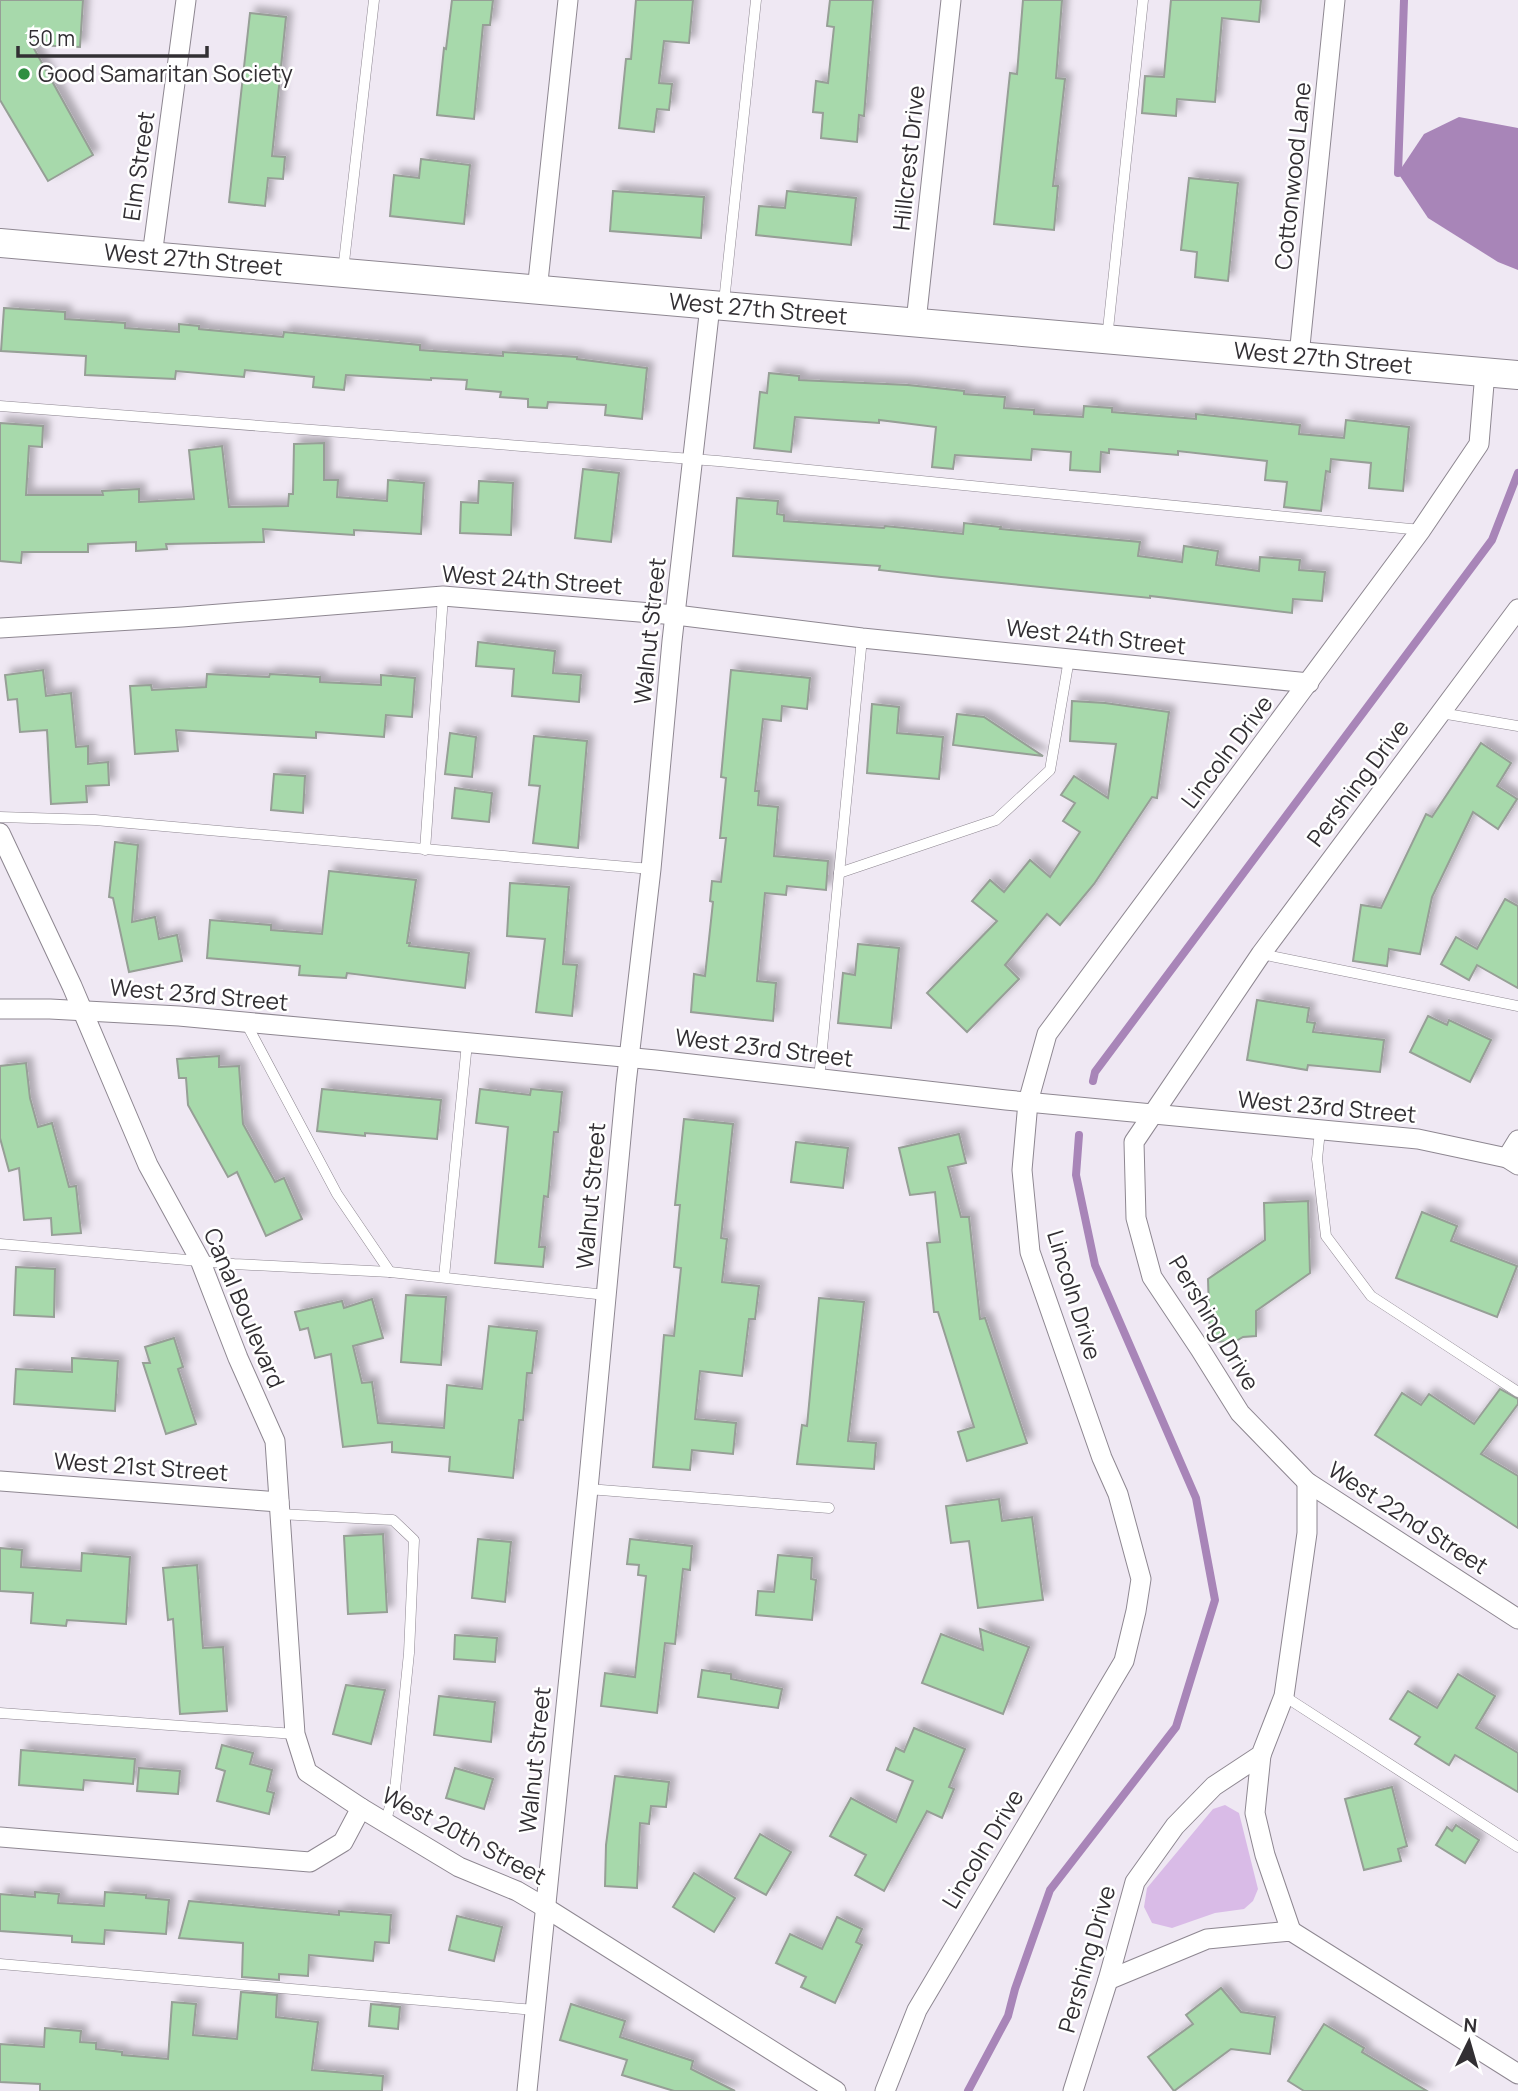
<svg xmlns="http://www.w3.org/2000/svg" width="1518" height="2091" font-family="Manrope,sans-serif">
<defs>
<filter id="shadow"><feDropShadow dx="6" dy="-6" stdDeviation="3.5" flood-color="#0004"/></filter>
</defs>
<rect width="100%" height="100%" fill="#efe8f3"/>
<!-- green -->
<path fill="#d9bbe7" d="M 1225,1805 L 1239,1813 L 1258,1889 L 1253,1901 L 1244,1909 L 1215,1913 L 1172,1928 L 1152,1923 L 1144,1907 L 1147,1888 L 1213,1809 Z"/>
<!-- water -->
<path fill="#a885b8" d="M 1459,117 L 1518,128 L 1518,270 L 1498,262 L 1428,218 L 1398,173 L 1424,134 Z"/>
<g fill="none" stroke-linecap="round" stroke-linejoin="round">
<!-- stream -->
<g stroke="#a885b8" stroke-width="8">
<path d="M 1398,173 L 1404,0"/>
<path d="M 1093,1081 L 1095,1072 L 1492,540 L 1518,473"/>
<path d="M 968,2091 L 1008,2016 L 1015,1989 L 1050,1890 L 1176,1727 L 1215,1600 L 1196,1498 L 1095,1265 L 1076,1175 L 1079,1135"/>
</g>
</g>
<!-- building -->
<g fill="#a7d9ab" stroke="#969f96" stroke-width="2" filter="url(#shadow)">
<path d="M 0,0 L 83,0 L 80,47 L 32,45 L 93,155 L 48,181 L 0,100 Z"/>
<path d="M 452,0 L 493,0 L 490,25 L 483,25 L 474,119 L 437,115 L 444,48 L 446,49 Z"/>
<path d="M 636,0 L 693,0 L 689,43 L 664,41 L 659,83 L 672,84 L 669,110 L 657,109 L 654,132 L 619,128 L 626,59 L 631,59 Z"/>
<path d="M 830,0 L 873,0 L 864,116 L 859,115 L 857,142 L 821,138 L 823,113 L 813,112 L 816,81 L 828,83 L 834,27 L 827,26 Z"/>
<path d="M 1023,0 L 1062,0 L 1056,78 L 1065,79 L 1053,186 L 1058,186 L 1054,230 L 994,224 L 1010,73 L 1017,74 Z"/>
<path d="M 1171,0 L 1261,0 L 1259,22 L 1222,18 L 1215,102 L 1177,99 L 1176,116 L 1142,113 L 1145,76 L 1164,77 Z"/>
<path d="M 250,13 L 286,17 L 272,156 L 285,157 L 283,179 L 268,178 L 265,206 L 229,202 Z"/>
<path d="M 421,159 L 470,165 L 464,224 L 390,216 L 394,175 L 419,178 Z"/>
<path d="M 1189,178 L 1238,183 L 1228,281 L 1195,277 L 1197,252 L 1181,250 Z"/>
<path d="M 613,191 L 704,197 L 701,238 L 610,231 Z"/>
<path d="M 787,191 L 856,198 L 851,245 L 756,235 L 759,206 L 785,208 Z"/>
<path d="M 4,308 L 65,312 L 65,319 L 125,323 L 125,328 L 179,332 L 179,324 L 199,326 L 199,329 L 283,337 L 284,332 L 420,345 L 420,350 L 503,356 L 503,352 L 577,357 L 577,359 L 647,368 L 642,419 L 605,415 L 606,405 L 548,402 L 547,408 L 528,407 L 528,399 L 500,397 L 501,392 L 466,389 L 467,380 L 431,378 L 431,380 L 346,375 L 344,390 L 313,387 L 314,377 L 245,370 L 244,377 L 176,371 L 175,379 L 85,375 L 86,356 L 1,351 Z"/>
<path d="M 769,373 L 799,376 L 799,380 L 908,385 L 964,391 L 964,394 L 1005,397 L 1004,408 L 1034,410 L 1034,414 L 1083,417 L 1084,406 L 1112,408 L 1112,412 L 1196,419 L 1196,414 L 1300,425 L 1299,434 L 1344,438 L 1346,420 L 1409,427 L 1403,491 L 1369,488 L 1371,463 L 1331,459 L 1330,472 L 1326,471 L 1321,511 L 1284,507 L 1287,482 L 1265,480 L 1267,461 L 1178,451 L 1178,455 L 1109,449 L 1109,453 L 1101,452 L 1100,472 L 1070,470 L 1071,452 L 1032,449 L 1031,460 L 955,455 L 953,469 L 932,467 L 936,427 L 879,420 L 879,423 L 795,417 L 791,452 L 754,448 L 760,392 L 767,393 Z"/>
<path d="M 0,423 L 43,426 L 42,447 L 29,446 L 26,495 L 103,495 L 102,491 L 139,489 L 139,502 L 194,499 L 189,450 L 222,446 L 229,507 L 288,506 L 289,494 L 293,494 L 294,444 L 324,443 L 324,480 L 338,480 L 337,497 L 387,501 L 388,480 L 424,483 L 421,534 L 354,530 L 354,535 L 263,529 L 264,542 L 166,544 L 167,549 L 136,551 L 136,542 L 88,544 L 88,552 L 22,552 L 21,563 L 0,561 Z"/>
<path d="M 583,469 L 619,473 L 611,542 L 575,538 Z"/>
<path d="M 479,481 L 513,483 L 511,535 L 460,533 L 461,502 L 478,503 Z"/>
<path d="M 737,498 L 778,501 L 777,514 L 784,515 L 784,521 L 884,528 L 885,526 L 963,534 L 964,523 L 1001,527 L 1000,529 L 1140,542 L 1138,556 L 1182,562 L 1184,546 L 1218,551 L 1216,565 L 1259,571 L 1260,557 L 1300,560 L 1299,570 L 1325,572 L 1322,601 L 1293,599 L 1292,613 L 1150,596 L 1150,598 L 941,577 L 879,570 L 880,566 L 733,556 Z"/>
<path d="M 478,642 L 555,651 L 553,673 L 581,675 L 579,702 L 512,696 L 514,669 L 476,666 Z"/>
<path d="M 43,670 L 46,696 L 71,693 L 76,747 L 88,746 L 88,764 L 108,762 L 109,785 L 86,786 L 87,802 L 51,804 L 47,730 L 20,732 L 17,699 L 8,700 L 5,675 Z"/>
<path d="M 731,670 L 810,678 L 807,709 L 782,706 L 781,721 L 763,719 L 755,791 L 759,791 L 758,805 L 778,807 L 774,856 L 828,861 L 826,890 L 787,886 L 786,895 L 765,893 L 757,981 L 776,983 L 773,1021 L 691,1012 L 694,974 L 705,976 L 713,902 L 710,901 L 712,881 L 721,882 L 726,838 L 720,838 L 726,778 L 721,777 Z"/>
<path d="M 207,674 L 269,677 L 270,674 L 320,677 L 320,682 L 381,685 L 381,675 L 415,678 L 412,717 L 386,715 L 384,737 L 316,732 L 316,738 L 176,730 L 178,751 L 135,754 L 130,686 L 151,685 L 152,690 L 206,687 Z"/>
<path d="M 1072,701 L 1105,703 L 1169,712 L 1157,798 L 1152,797 L 1094,884 L 1060,925 L 1047,914 L 1005,965 L 1019,979 L 967,1032 L 927,993 L 997,921 L 972,901 L 990,880 L 1004,892 L 1030,860 L 1050,877 L 1080,832 L 1063,821 L 1075,803 L 1061,795 L 1074,776 L 1108,798 L 1116,744 L 1070,741 Z"/>
<path d="M 872,704 L 899,707 L 897,733 L 943,737 L 939,779 L 867,773 Z"/>
<path d="M 957,714 L 984,717 L 1043,756 L 953,745 Z"/>
<path d="M 450,733 L 476,737 L 472,777 L 445,774 Z"/>
<path d="M 534,736 L 587,741 L 578,848 L 533,843 L 540,786 L 529,785 Z"/>
<path d="M 1481,743 L 1511,763 L 1497,786 L 1517,799 L 1498,829 L 1473,812 L 1432,897 L 1420,954 L 1389,949 L 1387,966 L 1353,961 L 1361,905 L 1381,908 L 1426,814 L 1432,817 Z"/>
<path d="M 274,774 L 305,776 L 303,813 L 271,810 Z"/>
<path d="M 455,788 L 492,793 L 489,822 L 452,818 Z"/>
<path d="M 115,842 L 138,845 L 132,922 L 155,917 L 159,939 L 177,935 L 182,961 L 129,972 L 113,898 L 109,897 Z"/>
<path d="M 329,871 L 416,880 L 407,943 L 410,943 L 409,946 L 469,953 L 465,988 L 347,973 L 346,978 L 299,975 L 300,966 L 207,958 L 210,920 L 271,925 L 271,930 L 322,934 Z"/>
<path d="M 510,883 L 569,887 L 563,964 L 577,965 L 572,1016 L 536,1012 L 545,939 L 507,936 Z"/>
<path d="M 1505,899 L 1518,906 L 1518,988 L 1477,965 L 1469,980 L 1441,964 L 1456,937 L 1477,949 Z"/>
<path d="M 858,944 L 899,948 L 891,1028 L 838,1023 L 843,973 L 855,975 Z"/>
<path d="M 1257,1000 L 1309,1008 L 1307,1022 L 1315,1023 L 1313,1032 L 1384,1040 L 1380,1072 L 1308,1065 L 1307,1070 L 1247,1060 Z"/>
<path d="M 1428,1016 L 1447,1025 L 1449,1020 L 1491,1040 L 1470,1082 L 1410,1052 Z"/>
<path d="M 219,1056 L 219,1067 L 239,1066 L 243,1124 L 275,1182 L 284,1178 L 302,1219 L 266,1236 L 237,1172 L 228,1177 L 188,1105 L 186,1078 L 179,1078 L 177,1059 Z"/>
<path d="M 26,1063 L 30,1098 L 38,1127 L 52,1123 L 69,1187 L 76,1186 L 81,1233 L 52,1235 L 51,1218 L 24,1220 L 19,1168 L 9,1171 L 0,1138 L 0,1066 Z"/>
<path d="M 322,1089 L 441,1100 L 437,1139 L 365,1133 L 365,1136 L 317,1131 Z"/>
<path d="M 480,1089 L 530,1095 L 531,1089 L 562,1092 L 558,1132 L 554,1132 L 548,1197 L 544,1196 L 539,1247 L 545,1247 L 543,1267 L 495,1263 L 508,1127 L 476,1123 Z"/>
<path d="M 684,1119 L 733,1124 L 721,1238 L 727,1239 L 722,1282 L 759,1286 L 755,1319 L 749,1319 L 742,1376 L 700,1371 L 695,1419 L 736,1423 L 733,1454 L 692,1450 L 690,1470 L 653,1467 L 664,1335 L 674,1336 L 681,1268 L 674,1267 L 680,1205 L 675,1205 Z"/>
<path d="M 959,1134 L 966,1163 L 948,1167 L 961,1217 L 969,1217 L 980,1319 L 985,1318 L 1027,1443 L 967,1461 L 958,1432 L 974,1427 L 938,1312 L 934,1312 L 927,1243 L 940,1242 L 935,1192 L 910,1195 L 899,1148 Z"/>
<path d="M 796,1142 L 848,1148 L 843,1188 L 791,1182 Z"/>
<path d="M 1308,1201 L 1310,1273 L 1256,1311 L 1256,1336 L 1243,1337 L 1236,1341 L 1210,1342 L 1208,1279 L 1265,1240 L 1264,1203 Z"/>
<path d="M 1422,1212 L 1457,1226 L 1451,1241 L 1517,1266 L 1497,1317 L 1396,1278 Z"/>
<path d="M 16,1267 L 55,1269 L 54,1317 L 14,1315 Z"/>
<path d="M 406,1295 L 446,1297 L 441,1365 L 401,1362 Z"/>
<path d="M 819,1298 L 864,1302 L 848,1441 L 876,1443 L 874,1469 L 797,1464 L 802,1425 L 807,1426 Z"/>
<path d="M 372,1299 L 383,1338 L 353,1346 L 362,1383 L 372,1382 L 378,1423 L 444,1428 L 447,1385 L 482,1389 L 489,1326 L 537,1331 L 532,1373 L 527,1373 L 523,1420 L 519,1420 L 513,1478 L 449,1471 L 450,1457 L 392,1452 L 392,1442 L 343,1447 L 331,1354 L 315,1358 L 308,1328 L 300,1330 L 295,1312 L 342,1301 L 344,1308 Z"/>
<path d="M 174,1338 L 183,1367 L 178,1369 L 196,1424 L 166,1434 L 143,1363 L 150,1363 L 145,1347 Z"/>
<path d="M 72,1358 L 118,1361 L 115,1411 L 14,1404 L 16,1369 L 72,1372 Z"/>
<path d="M 1500,1389 L 1518,1399 L 1518,1404 L 1481,1454 L 1518,1476 L 1518,1528 L 1375,1435 L 1402,1393 L 1421,1405 L 1429,1394 L 1474,1424 Z"/>
<path d="M 999,1499 L 1002,1521 L 1032,1517 L 1043,1600 L 978,1608 L 969,1541 L 951,1543 L 946,1506 Z"/>
<path d="M 383,1534 L 387,1612 L 348,1614 L 344,1536 Z"/>
<path d="M 478,1539 L 511,1542 L 505,1602 L 472,1598 Z"/>
<path d="M 630,1539 L 692,1546 L 690,1570 L 683,1569 L 675,1644 L 665,1643 L 657,1713 L 601,1706 L 605,1673 L 635,1677 L 646,1576 L 638,1575 L 639,1565 L 627,1564 Z"/>
<path d="M 0,1548 L 22,1550 L 21,1567 L 81,1571 L 82,1553 L 130,1557 L 126,1624 L 67,1620 L 66,1626 L 31,1623 L 33,1593 L 0,1591 Z"/>
<path d="M 778,1555 L 812,1558 L 811,1579 L 816,1580 L 812,1620 L 756,1615 L 758,1591 L 774,1592 Z"/>
<path d="M 197,1565 L 203,1648 L 223,1647 L 227,1711 L 180,1714 L 173,1619 L 168,1620 L 163,1568 Z"/>
<path d="M 980,1629 L 1029,1647 L 1003,1714 L 922,1683 L 941,1634 L 983,1650 Z"/>
<path d="M 455,1635 L 497,1638 L 495,1662 L 454,1659 Z"/>
<path d="M 702,1670 L 731,1674 L 731,1679 L 782,1689 L 778,1708 L 698,1697 Z"/>
<path d="M 1458,1674 L 1495,1696 L 1476,1728 L 1518,1753 L 1518,1792 L 1455,1755 L 1449,1765 L 1415,1744 L 1420,1737 L 1390,1719 L 1408,1691 L 1437,1708 Z"/>
<path d="M 346,1685 L 385,1690 L 371,1744 L 333,1734 Z"/>
<path d="M 439,1696 L 495,1702 L 491,1742 L 434,1735 Z"/>
<path d="M 914,1728 L 965,1749 L 949,1787 L 954,1789 L 942,1818 L 927,1811 L 884,1891 L 855,1875 L 866,1855 L 830,1836 L 851,1798 L 896,1822 L 913,1781 L 887,1770 L 896,1748 L 904,1752 Z"/>
<path d="M 222,1745 L 253,1753 L 250,1764 L 272,1770 L 267,1791 L 274,1793 L 269,1814 L 217,1801 L 225,1771 L 216,1768 Z"/>
<path d="M 21,1750 L 135,1759 L 133,1784 L 84,1780 L 83,1790 L 19,1785 Z"/>
<path d="M 139,1768 L 180,1771 L 178,1794 L 137,1791 Z"/>
<path d="M 455,1768 L 493,1779 L 484,1809 L 446,1798 Z"/>
<path d="M 615,1776 L 669,1782 L 666,1807 L 651,1806 L 649,1824 L 640,1823 L 637,1888 L 605,1886 L 606,1845 Z"/>
<path d="M 1392,1787 L 1407,1846 L 1398,1849 L 1401,1861 L 1364,1870 L 1345,1799 Z"/>
<path d="M 1456,1825 L 1479,1840 L 1465,1863 L 1436,1845 L 1447,1827 L 1452,1831 Z"/>
<path d="M 760,1834 L 791,1852 L 766,1895 L 735,1878 Z"/>
<path d="M 694,1873 L 735,1898 L 714,1932 L 673,1907 Z"/>
<path d="M 35,1892 L 59,1894 L 58,1903 L 104,1906 L 105,1892 L 146,1895 L 146,1898 L 169,1900 L 166,1934 L 105,1930 L 104,1944 L 72,1942 L 72,1936 L 0,1931 L 0,1894 L 35,1897 Z"/>
<path d="M 189,1901 L 339,1915 L 339,1911 L 391,1915 L 389,1943 L 375,1942 L 373,1961 L 309,1955 L 308,1976 L 279,1974 L 279,1980 L 242,1977 L 243,1943 L 179,1938 Z"/>
<path d="M 457,1916 L 502,1927 L 494,1961 L 449,1950 Z"/>
<path d="M 837,1917 L 862,1929 L 856,1942 L 862,1945 L 835,2003 L 801,1987 L 806,1977 L 776,1963 L 790,1934 L 822,1949 Z"/>
<path d="M 1221,1988 L 1241,2012 L 1275,2017 L 1270,2054 L 1231,2049 L 1174,2091 L 1148,2057 L 1193,2024 L 1186,2015 Z"/>
<path d="M 241,1992 L 277,1995 L 276,2017 L 318,2022 L 312,2070 L 383,2076 L 382,2091 L 40,2091 L 40,2084 L 0,2082 L 0,2044 L 44,2047 L 45,2028 L 81,2031 L 80,2042 L 96,2043 L 96,2049 L 122,2052 L 122,2055 L 168,2059 L 172,2002 L 196,2004 L 193,2035 L 237,2039 Z"/>
<path d="M 371,2004 L 400,2007 L 398,2029 L 369,2026 Z"/>
<path d="M 571,2004 L 625,2021 L 620,2037 L 693,2061 L 691,2069 L 735,2091 L 674,2091 L 622,2075 L 627,2060 L 560,2040 Z"/>
<path d="M 1324,2024 L 1364,2048 L 1362,2052 L 1427,2091 L 1304,2091 L 1288,2081 Z"/>
</g>
<g fill="none" stroke-linecap="round" stroke-linejoin="round">
<!-- lane casing -->
<g stroke="#8e8791" stroke-width="11">
<g id="lane">
<path d="M 343,271 L 374,0"/>
<path d="M 724,302 L 756,0"/>
<path d="M 1107,339 L 1143,0"/>
<path d="M 0,406 L 718,461 L 1421,530"/>
<path d="M 1441,713 L 1518,726"/>
<path d="M 0,817 L 95,820 L 651,869"/>
<path d="M 425,850 L 443,596"/>
<path d="M 839,873 L 996,820 L 1050,770 L 1069,659"/>
<path d="M 1261,954 L 1518,1006"/>
<path d="M 246,1023 L 337,1194 L 390,1272"/>
<path d="M 819,1079 L 862,638"/>
<path d="M 1320,1131 L 1317,1159 L 1326,1236 L 1371,1296 L 1518,1392"/>
<path d="M 0,1244 L 234,1264 L 390,1272 L 606,1295"/>
<path d="M 444,1277 L 467,1043"/>
<path d="M 588,1489 L 829,1508"/>
<path d="M 279,1514 L 393,1520 L 414,1540 L 409,1653 L 395,1790 L 385,1823"/>
<path d="M 1284,1696 L 1518,1847"/>
<path d="M 0,1713 L 295,1734"/>
<path d="M 0,1964 L 535,2010"/>
</g>
</g>
<!-- street casing -->
<g stroke="#8e8791" stroke-width="21">
<g id="street">
<path d="M 152,256 L 186,0"/>
<path d="M 537,291 L 568,0"/>
<path d="M 916,322 L 951,0"/>
<path d="M 1299,356 L 1335,0"/>
<path d="M 1518,609 L 1261,954 L 1134,1142 L 1136,1218 L 1152,1277 L 1200,1349 L 1240,1413 L 1307,1482 L 1518,1619"/>
<path d="M 0,628 L 182,617 L 443,596 L 676,615 L 862,638 L 1309,683"/>
<path d="M 0,833 L 72,986 L 148,1165 L 200,1260 L 238,1358 L 275,1441 L 295,1734 L 307,1772 L 361,1808"/>
<path d="M 0,1009 L 50,1009 L 179,1016 L 656,1060 L 1006,1100 L 1418,1139 L 1507,1158 L 1518,1165"/>
<path d="M 1507,1158 L 1518,1140"/>
<path d="M 0,1481 L 279,1502"/>
<path d="M 1261,1755 L 1255,1813 L 1265,1855 L 1291,1931"/>
<path d="M 0,1837 L 310,1862 L 343,1842 L 361,1808 L 459,1867 L 517,1891 L 546,1908 L 836,2091"/>
<path d="M 1108,1980 L 1207,1939 L 1291,1931 L 1518,2074"/>
<path d="M 527,2091 L 588,1489 L 626,1084 L 651,869 L 672,641 L 710,306"/>
<path d="M 885,2091 L 917,2010 L 1124,1661 L 1136,1611 L 1141,1579 L 1118,1494 L 1102,1458 L 1030,1252 L 1022,1170 L 1028,1102 L 1047,1034 L 1421,530 L 1479,444 L 1485,372"/>
<path d="M 1073,2091 L 1108,1980 L 1135,1882 L 1175,1826 L 1214,1786 L 1261,1755 L 1284,1696 L 1307,1533 L 1307,1482"/>
</g>
</g>
<!-- secondary casing -->
<g stroke="#8e8791" stroke-width="30">
<g id="secondary">
<path id="s1" d="M 0,243 L 1518,375"/>
</g>
</g>
<!-- lane -->
<use href="#lane" stroke="#fff" stroke-width="10"/>
<!-- street -->
<use href="#street" stroke="#fff" stroke-width="19"/>
<!-- secondary -->
<use href="#secondary" stroke="#fff" stroke-width="28"/>
</g>
<!-- markers -->
<circle fill="#2f8e41" stroke="#fff" stroke-width="2.5" cx="24" cy="74" r="7"/>
<g text-anchor="middle" stroke-width="5" stroke-linejoin="round" paint-order="stroke">
<!-- poi labels -->
<g font-size="23" fill="#322f33" stroke="#fff" text-anchor="start">
<text x="38" y="82">Good Samaritan Society</text>
</g>
<!-- street labels -->
<g font-size="23" fill="#322f33" stroke="#fff">
<text transform="translate(909 158) rotate(-84)" y="8">Hillcrest Drive</text>
<text transform="translate(139 166) rotate(-82)" y="8">Elm Street</text>
<text transform="translate(1293 176) rotate(-84)" y="8">Cottonwood Lane</text>
<text dy="8" stroke="none"><textPath href="#s1" startOffset="194">West 27th Street</textPath></text>
<text dy="8" stroke="none"><textPath href="#s1" startOffset="761">West 27th Street</textPath></text>
<text dy="8" stroke="none"><textPath href="#s1" startOffset="1328">West 27th Street</textPath></text>
<text transform="translate(532 580) rotate(4)" y="8">West 24th Street</text>
<text transform="translate(650 631) rotate(-84)" y="8">Walnut Street</text>
<text transform="translate(1096 637) rotate(6)" y="8">West 24th Street</text>
<text transform="translate(1227 752) rotate(-53)" y="8">Lincoln Drive</text>
<text transform="translate(1358 783) rotate(-53)" y="8">Pershing Drive</text>
<text transform="translate(199 995) rotate(5)" y="8">West 23rd Street</text>
<text transform="translate(764 1048) rotate(7)" y="8">West 23rd Street</text>
<text transform="translate(1327 1107) rotate(5)" y="8">West 23rd Street</text>
<text transform="translate(591 1196) rotate(-85)" y="8">Walnut Street</text>
<text transform="translate(1074 1295) rotate(73)" y="8">Lincoln Drive</text>
<text transform="translate(244 1308) rotate(67)" y="8">Canal Boulevard</text>
<text transform="translate(1214 1323) rotate(59)" y="8">Pershing Drive</text>
<text transform="translate(141 1467) rotate(4)" y="8">West 21st Street</text>
<text transform="translate(1408 1518) rotate(33)" y="8">West 22nd Street</text>
<text transform="translate(535 1760) rotate(-84)" y="8">Walnut Street</text>
<text transform="translate(464 1836) rotate(28)" y="8">West 20th Street</text>
<text transform="translate(983 1849) rotate(-59)" y="8">Lincoln Drive</text>
<text transform="translate(1087 1959) rotate(-74)" y="8">Pershing Drive</text>
</g>
</g>
<!-- north arrow -->
<g transform="translate(1469 2042) rotate(5)" stroke="#ffffff" stroke-width="5" paint-order="stroke">
<path d="M0-5L12 26L0 18L-12 26Z" fill="#322f33"/>
<text y="-10" font-size="19" font-weight="bold" text-anchor="middle" fill="#322f33">N</text>
</g>
<!-- scale -->
<path d="M18 46v10h189v-10" fill="none" stroke="#322f33" stroke-width="3.5"/>
<text x="28" y="46" font-size="21" fill="#322f33" stroke="#ffffff" stroke-width="5" paint-order="stroke">50 m</text>
</svg>
